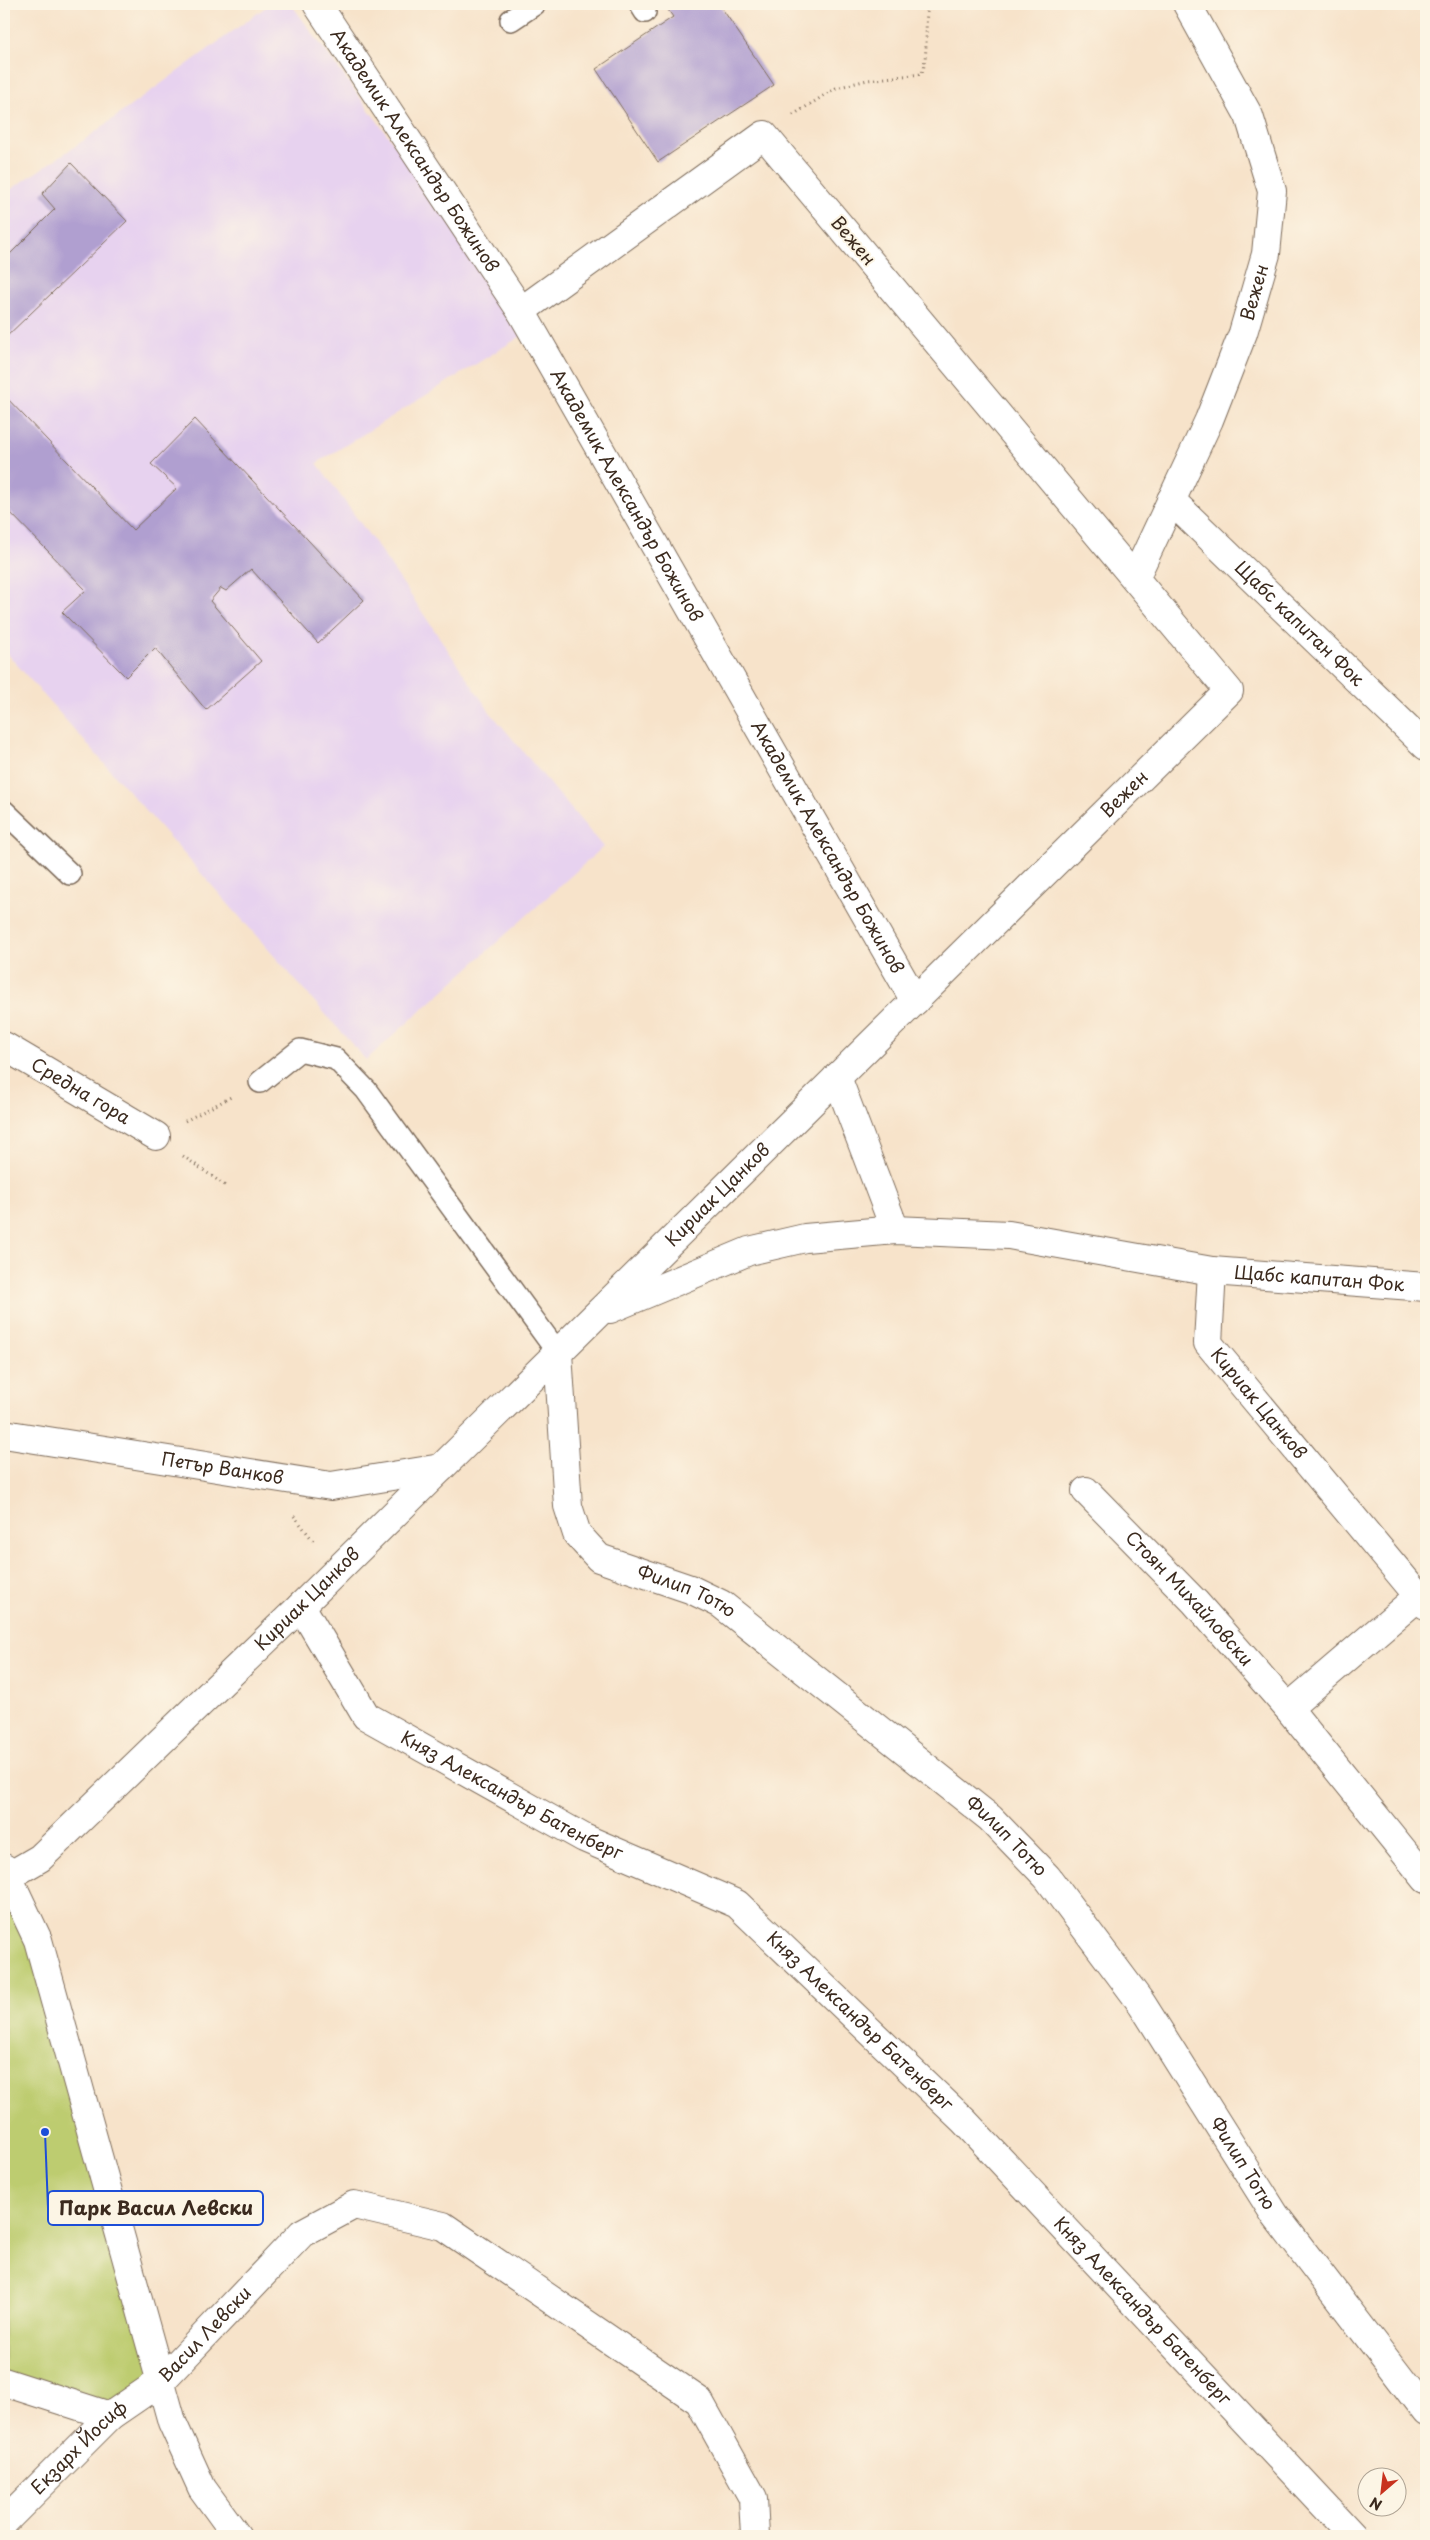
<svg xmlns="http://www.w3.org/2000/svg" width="1430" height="2540" font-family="'Playpen Sans',sans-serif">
<rect width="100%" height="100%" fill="#fcf5e5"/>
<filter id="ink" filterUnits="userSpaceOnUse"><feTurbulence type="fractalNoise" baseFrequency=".02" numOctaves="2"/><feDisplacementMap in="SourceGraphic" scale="10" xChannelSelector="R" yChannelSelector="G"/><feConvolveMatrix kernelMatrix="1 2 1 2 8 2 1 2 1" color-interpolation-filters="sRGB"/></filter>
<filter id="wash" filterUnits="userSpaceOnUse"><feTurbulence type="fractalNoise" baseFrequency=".0096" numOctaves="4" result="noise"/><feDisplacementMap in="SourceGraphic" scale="20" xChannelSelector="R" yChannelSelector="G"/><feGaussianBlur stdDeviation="1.12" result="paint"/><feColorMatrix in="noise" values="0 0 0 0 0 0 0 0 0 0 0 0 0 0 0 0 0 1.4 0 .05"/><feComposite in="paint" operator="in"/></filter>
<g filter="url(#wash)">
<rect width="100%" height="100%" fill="#f7e3ca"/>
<!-- built -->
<path fill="#e7d2ef" d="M 270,4 L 291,4 L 531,330 L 317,463 L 382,553 L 490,712 L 603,847 L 366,1060 L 4,650 L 4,194 L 80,143 Z"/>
<!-- green -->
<path fill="#bdcc6f" stroke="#7c7b46" d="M 9,1876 L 161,2381 L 110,2416 L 4,2382 L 4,1882 Z"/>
<g id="blocks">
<!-- building -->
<g fill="#b09fd0">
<path d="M 664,4 L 719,4 L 774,85 L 658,162 L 596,69 L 673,17 Z"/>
<path d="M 71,163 L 127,221 L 4,339 L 4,260 L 55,209 L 42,194 Z"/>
<path d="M 4,395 L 133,530 L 177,488 L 151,464 L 195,419 L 364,600 L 318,643 L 251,569 L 226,591 L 221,588 L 210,601 L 261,661 L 206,710 L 155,648 L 126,677 L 62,612 L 86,590 L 4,506 Z"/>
</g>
</g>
</g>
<g filter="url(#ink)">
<use href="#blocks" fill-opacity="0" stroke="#7d6b5a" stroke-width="1"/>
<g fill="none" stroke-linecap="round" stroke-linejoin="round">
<!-- service casing -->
<g stroke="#7d6b5a" stroke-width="24">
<g id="service">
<path d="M 640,4 L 645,12"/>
<path d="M 511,20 L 535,4"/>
<path d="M 4,811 L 70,874"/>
<path d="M 260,1082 L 300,1050 L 336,1059 L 366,1090 L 558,1353"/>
</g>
</g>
<!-- minor casing -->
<g stroke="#7d6b5a" stroke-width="30">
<g id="minor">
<path id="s1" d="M 317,4 L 521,311 L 915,1001"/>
<path id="s2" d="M 1171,500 L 1426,746"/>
<path id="s3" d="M 1135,578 L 1209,420 L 1243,333 L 1266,254 L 1272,191 L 1249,116 L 1187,4"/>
<path id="s4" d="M 4,1046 L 156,1136"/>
<path d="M 837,1077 L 895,1230"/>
<path id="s5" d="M 1212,1271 L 1208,1343 L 1426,1605"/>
<path id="s6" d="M 610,1309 L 749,1251 L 805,1238 L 895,1230 L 1009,1235 L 1212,1271 L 1426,1287"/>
<path id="s7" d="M 558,1353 L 568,1506 L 577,1534 L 599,1558 L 690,1589 L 721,1604 L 990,1818 L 1047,1877 L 1142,2004 L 1275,2215 L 1426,2412"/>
<path id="s8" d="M 4,1434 L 331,1486 L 441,1468"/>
<path id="s9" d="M 1086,1491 L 1195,1602 L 1288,1708 L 1426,1879"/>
<path id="s10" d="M 301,1606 L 366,1716 L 584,1838 L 737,1904 L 964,2121 L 1353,2536"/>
<path d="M 1288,1708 L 1419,1596"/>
<path d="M 4,1868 L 38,1940 L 172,2422 L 202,2488 L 237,2536"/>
<path id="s11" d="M 9,1876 L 40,1858 L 301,1606 L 1229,691 L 764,135 L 521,311"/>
<path d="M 4,2382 L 110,2416"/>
<path id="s12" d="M 4,2522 L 110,2416 L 161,2381 L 302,2233 L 354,2205 L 443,2226 L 699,2401 L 753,2498 L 755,2536"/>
</g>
</g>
<!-- path -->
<g stroke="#7d6b5a" stroke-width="3" stroke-dasharray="1 4" stroke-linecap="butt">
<path d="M 793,115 L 836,88 L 867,80 L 922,74 C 929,49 924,30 928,4"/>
<path d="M 185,1121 L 233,1096"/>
<path d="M 183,1156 L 226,1186"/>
<path d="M 294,1516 L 315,1543"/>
</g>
<!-- service -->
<use href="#service" stroke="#fff" stroke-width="21"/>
<!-- minor -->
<use href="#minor" stroke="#fff" stroke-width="28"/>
</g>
</g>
<g text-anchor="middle" stroke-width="4" stroke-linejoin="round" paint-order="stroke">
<!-- street labels -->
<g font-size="18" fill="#3b2a1e" stroke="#fcf5e5">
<text dy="6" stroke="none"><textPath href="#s1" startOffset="176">Академик Александър Божинов</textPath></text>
<text transform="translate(853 241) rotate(50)" y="6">Вежен</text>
<text dy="6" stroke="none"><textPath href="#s3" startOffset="310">Вежен</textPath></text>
<text dy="6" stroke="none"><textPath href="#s1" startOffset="581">Академик Александър Божинов</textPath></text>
<text dy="6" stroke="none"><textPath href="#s2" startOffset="178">Щабс капитан Фок</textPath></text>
<text dy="6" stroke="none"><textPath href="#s11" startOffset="1555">Вежен</textPath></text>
<text dy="6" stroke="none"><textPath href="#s1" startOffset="986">Академик Александър Божинов</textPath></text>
<text dy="6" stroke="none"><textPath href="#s4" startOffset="89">Средна гора</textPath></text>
<text dy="6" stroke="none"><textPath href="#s11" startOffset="984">Кириак Цанков</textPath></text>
<text dy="6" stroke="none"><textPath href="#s6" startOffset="726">Щабс капитан Фок</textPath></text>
<text dy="6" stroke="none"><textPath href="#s5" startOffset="151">Кириак Цанков</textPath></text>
<text dy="6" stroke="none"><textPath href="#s8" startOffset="221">Петър Ванков</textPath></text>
<text dy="6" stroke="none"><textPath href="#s7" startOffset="309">Филип Тотю</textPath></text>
<text dy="6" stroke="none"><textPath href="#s9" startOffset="149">Стоян Михайловски</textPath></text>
<text dy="6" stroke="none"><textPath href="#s11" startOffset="408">Кириак Цанков</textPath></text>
<text dy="6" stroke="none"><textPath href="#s10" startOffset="294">Княз Александър Батенберг</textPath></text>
<text dy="6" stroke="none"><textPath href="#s7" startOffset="714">Филип Тотю</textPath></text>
<text dy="6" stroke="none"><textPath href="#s10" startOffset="714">Княз Александър Батенберг</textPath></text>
<text dy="6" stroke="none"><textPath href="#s7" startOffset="1119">Филип Тотю</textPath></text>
<text dy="6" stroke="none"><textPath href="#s10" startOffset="1119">Княз Александър Батенберг</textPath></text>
<text dy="6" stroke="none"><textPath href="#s12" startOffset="276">Васил Левски</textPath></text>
<text dy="6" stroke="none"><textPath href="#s12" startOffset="106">Екзарх Йосиф</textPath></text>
</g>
</g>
<!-- callouts -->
<path fill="none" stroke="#1d4ed8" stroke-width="2" d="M45 2132L48 2208"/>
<circle fill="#1d4ed8" stroke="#fcf5e5" stroke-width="2" cx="45" cy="2132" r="5"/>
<rect fill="#fcf5e5" stroke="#1d4ed8" stroke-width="2" x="48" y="2191" width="215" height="34" rx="5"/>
<g font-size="19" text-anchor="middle" font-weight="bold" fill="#3b2a1e">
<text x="156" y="2215">Парк Васил Левски</text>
</g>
<!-- margin -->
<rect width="1430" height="2540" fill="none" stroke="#fcf5e5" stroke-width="20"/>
<!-- north arrow -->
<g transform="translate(1382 2492) rotate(208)"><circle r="24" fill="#fcf5e5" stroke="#afa495"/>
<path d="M0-4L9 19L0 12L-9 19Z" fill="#c8321e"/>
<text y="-8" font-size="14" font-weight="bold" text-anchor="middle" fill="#3b2a1e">N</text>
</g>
</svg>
